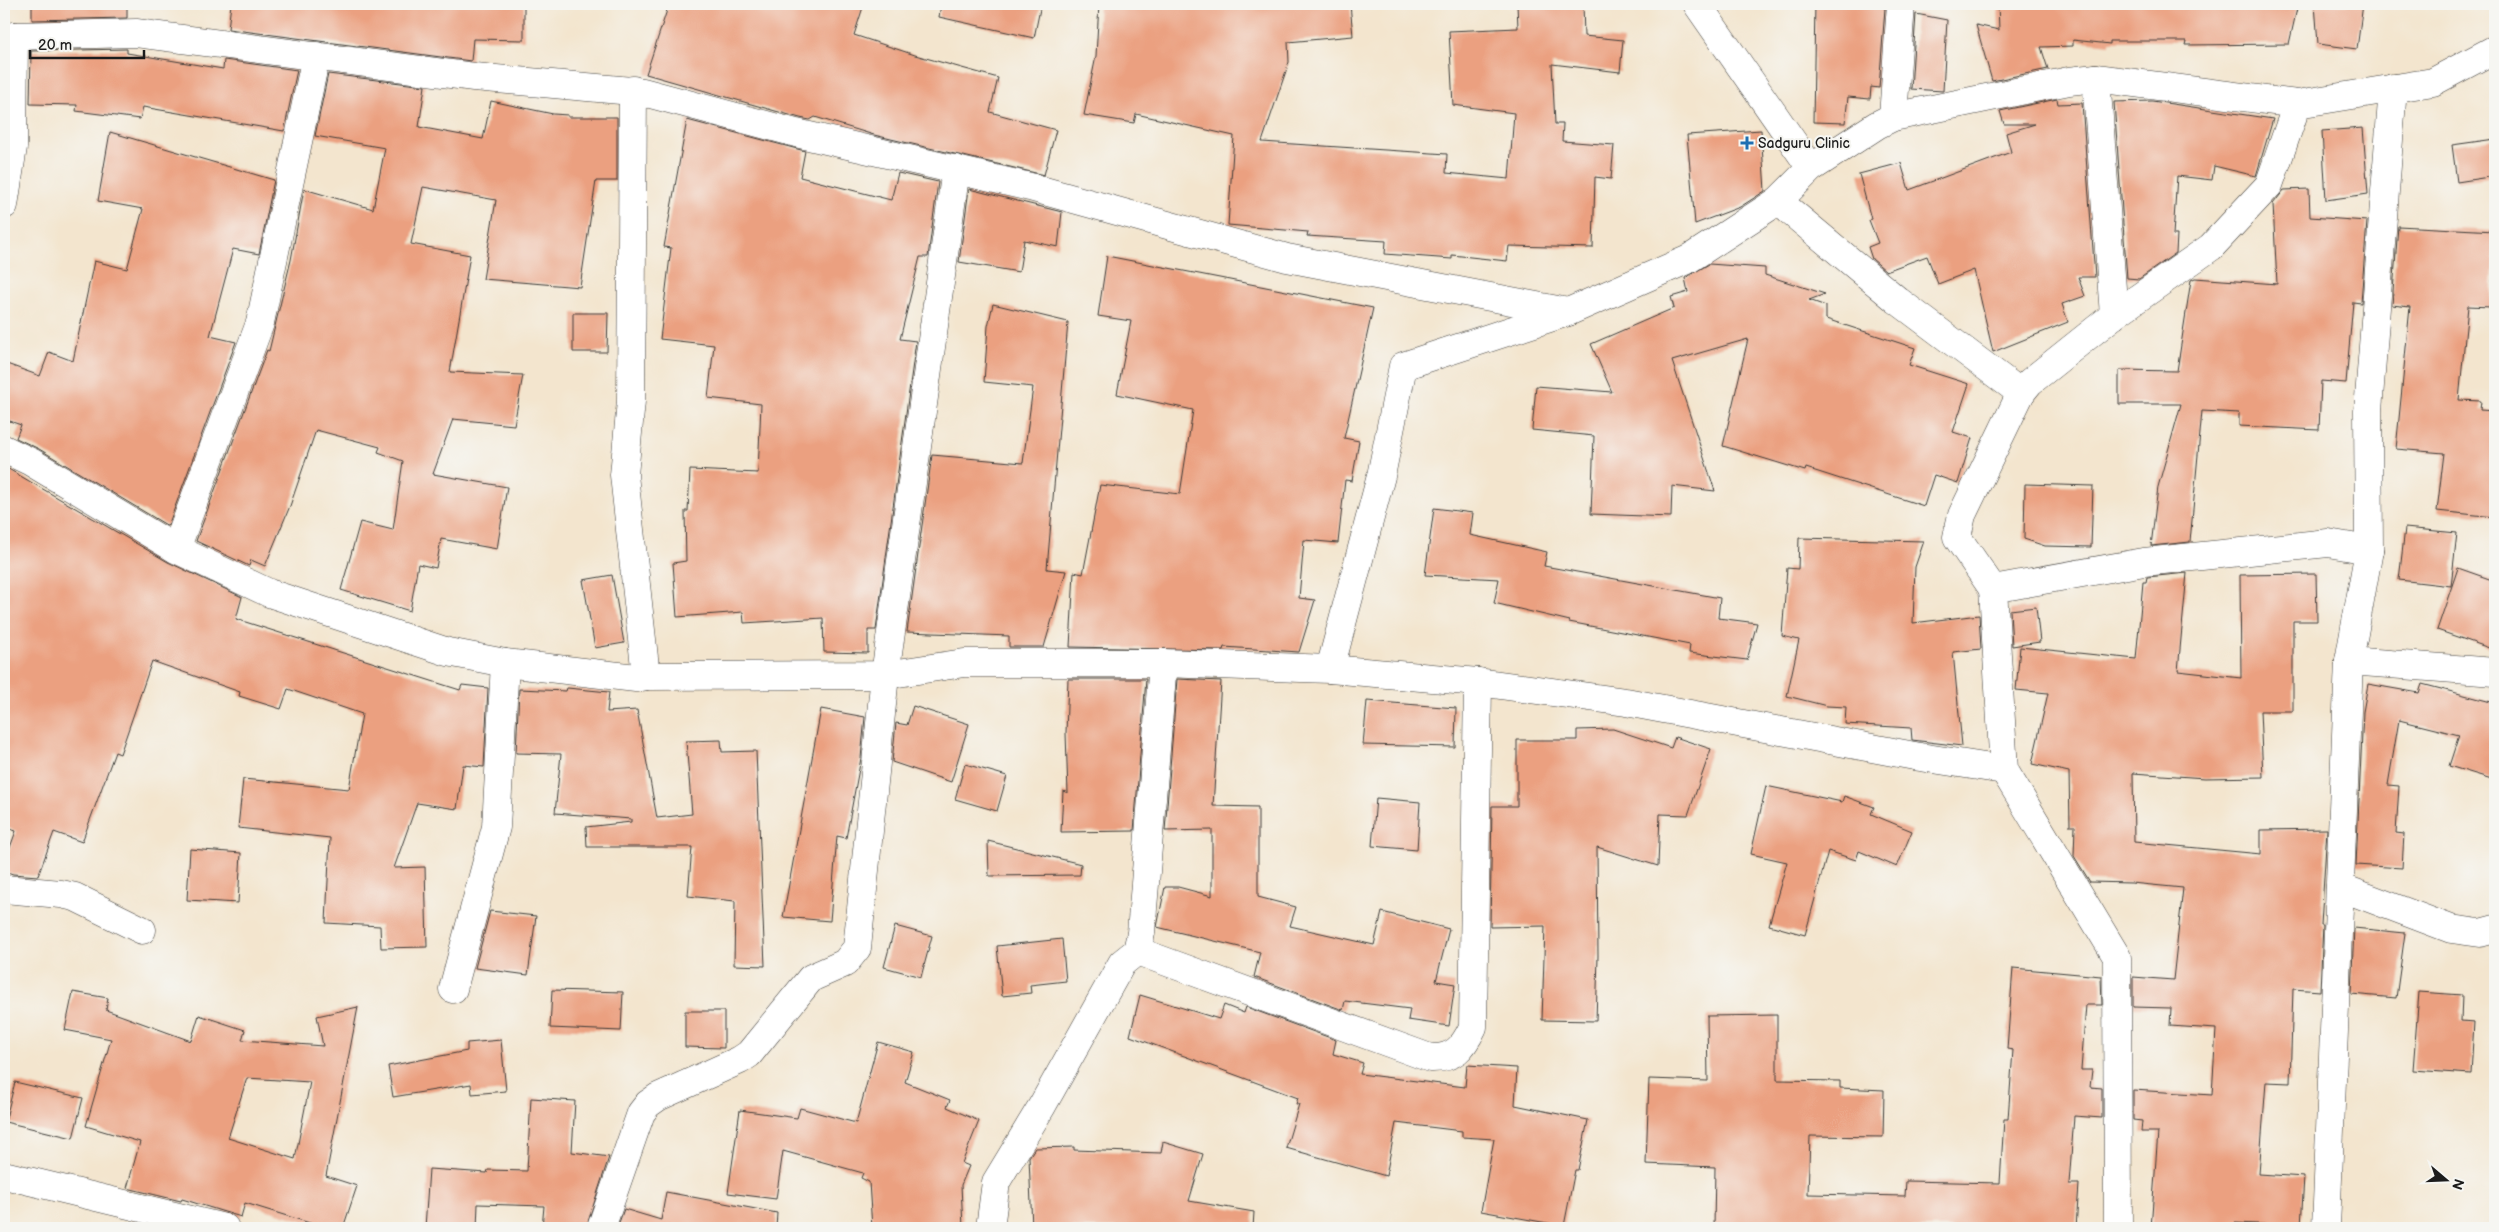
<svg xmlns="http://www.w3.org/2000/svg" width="2499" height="1232" font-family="'Balsamiq Sans',sans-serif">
<rect width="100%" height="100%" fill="#f6f6f2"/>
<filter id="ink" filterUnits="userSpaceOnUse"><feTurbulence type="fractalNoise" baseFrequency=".02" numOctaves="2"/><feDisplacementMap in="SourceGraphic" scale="10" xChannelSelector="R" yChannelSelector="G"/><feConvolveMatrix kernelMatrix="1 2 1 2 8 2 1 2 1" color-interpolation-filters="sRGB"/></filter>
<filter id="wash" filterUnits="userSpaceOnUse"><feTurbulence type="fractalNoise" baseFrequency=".0096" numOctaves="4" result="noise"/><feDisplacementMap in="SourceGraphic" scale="20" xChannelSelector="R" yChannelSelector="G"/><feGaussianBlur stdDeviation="1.12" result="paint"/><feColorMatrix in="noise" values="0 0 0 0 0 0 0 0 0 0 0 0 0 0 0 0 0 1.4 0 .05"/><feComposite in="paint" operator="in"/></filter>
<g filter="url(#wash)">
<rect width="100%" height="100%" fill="#f3e5ce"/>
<g id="blocks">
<!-- building -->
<g fill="#eba080" fill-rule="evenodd">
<path d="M 32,4 L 127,4 L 127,18 L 32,20 Z"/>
<path d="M 231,4 L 524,4 L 524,40 L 473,39 L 471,61 L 228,29 Z"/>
<path d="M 669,4 L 864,4 L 854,35 L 915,55 L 998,78 L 990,112 L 1056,130 L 1044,175 L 874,135 L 815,117 L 810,120 L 800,118 L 646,74 Z"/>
<path d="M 941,4 L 1041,4 L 1034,38 L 939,17 Z"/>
<path d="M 1099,4 L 1350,4 L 1353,36 L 1288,42 L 1289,62 L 1262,142 L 1447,154 L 1446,173 L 1509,179 L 1514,113 L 1453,105 L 1449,31 L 1518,28 L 1517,4 L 1583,4 L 1584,36 L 1623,40 L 1620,72 L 1552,64 L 1555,124 L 1563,124 L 1562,141 L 1614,145 L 1611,179 L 1595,177 L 1593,248 L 1509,246 L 1507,261 L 1452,255 L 1452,259 L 1385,254 L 1386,241 L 1307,236 L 1308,232 L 1228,225 L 1234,136 L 1136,114 L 1134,123 L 1084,115 L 1096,56 Z"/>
<path d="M 1815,4 L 1866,4 L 1885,8 L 1879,88 L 1871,87 L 1870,99 L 1848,97 L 1845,123 L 1813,122 Z"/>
<path d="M 1998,4 L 2298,4 L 2289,44 L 2185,45 L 2186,41 L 2110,41 L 2110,44 L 2073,40 L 2073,46 L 2041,47 L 2048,69 L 1992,81 L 1976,25 L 1999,30 Z"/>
<path d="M 2315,4 L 2363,4 L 2357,49 L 2318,44 Z"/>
<path d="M 1916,14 L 1947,20 L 1943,91 L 1911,89 Z"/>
<path d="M 127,49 L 127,53 L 223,69 L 224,60 L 297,70 L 284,131 L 143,107 L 140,119 L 76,111 L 77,105 L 30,104 L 31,51 Z"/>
<path d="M 328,74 L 425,86 L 419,127 L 483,139 L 491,101 L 553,114 L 568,115 L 568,117 L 617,117 L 617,181 L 596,181 L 580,287 L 483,279 L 496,200 L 423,187 L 411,244 L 470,255 L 450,372 L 523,375 L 514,425 L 453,419 L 433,474 L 507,487 L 497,549 L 441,539 L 436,568 L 418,564 L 410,611 L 341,590 L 360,522 L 393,530 L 403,461 L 378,452 L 380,447 L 316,430 L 290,506 L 265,566 L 251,560 L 249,566 L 196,541 L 267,350 L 269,351 L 291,260 L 304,189 L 373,209 L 385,148 L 315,136 Z"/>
<path d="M 2057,99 L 2058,104 L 2082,103 L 2095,277 L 2078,277 L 2085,296 L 2062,304 L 2068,322 L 1993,352 L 1974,270 L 1938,284 L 1927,256 L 1886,271 L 1872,259 L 1868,247 L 1878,243 L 1869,220 L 1871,219 L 1859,174 L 1901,163 L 1909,190 L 2011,152 L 2006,133 L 2035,124 L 2004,124 L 2000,111 Z"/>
<path d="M 2152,101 L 2273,119 L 2256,176 L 2214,166 L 2212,180 L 2177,176 L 2173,235 L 2177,235 L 2176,253 L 2139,279 L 2127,278 L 2114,102 Z"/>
<path d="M 687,120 L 805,151 L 800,177 L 891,200 L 898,173 L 938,182 L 928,257 L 920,257 L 900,339 L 916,341 L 876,630 L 868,630 L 868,653 L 824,652 L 823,618 L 744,623 L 743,612 L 677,617 L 673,563 L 686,561 L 685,511 L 688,511 L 690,470 L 758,473 L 761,404 L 708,398 L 714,345 L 660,339 L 671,248 L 664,247 Z"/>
<path d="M 2363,128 L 2368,194 L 2326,200 L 2322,131 Z"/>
<path d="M 1761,130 L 1765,191 L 1740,207 L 1695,224 L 1687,135 Z"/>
<path d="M 110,132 L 274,180 L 259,254 L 233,249 L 210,336 L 236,342 L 168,526 L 39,449 L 16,438 L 21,425 L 4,419 L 4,363 L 40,376 L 49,352 L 73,361 L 94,261 L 127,269 L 143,209 L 98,201 Z"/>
<path d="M 2495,139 L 2495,176 L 2457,182 L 2452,145 Z"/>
<path d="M 969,189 L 1062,212 L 1058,247 L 1024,240 L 1019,272 L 959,262 Z"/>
<path d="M 2309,189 L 2310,217 L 2367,221 L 2361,303 L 2353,302 L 2346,383 L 2321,381 L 2319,430 L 2239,426 L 2239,413 L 2202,411 L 2190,542 L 2151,546 L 2158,487 L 2181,404 L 2119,404 L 2119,370 L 2177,371 L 2191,280 L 2195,278 L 2277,284 L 2273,204 L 2284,190 Z"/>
<path d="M 2398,226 L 2495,231 L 2491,307 L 2468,306 L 2459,400 L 2481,401 L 2480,410 L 2495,411 L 2495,517 L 2437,511 L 2444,453 L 2396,449 L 2410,307 L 2392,305 Z"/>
<path d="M 1107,256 L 1373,308 L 1344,438 L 1359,441 L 1352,481 L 1345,480 L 1338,543 L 1304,540 L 1299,598 L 1315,600 L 1299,652 L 1224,647 L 1223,650 L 1070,647 L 1074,572 L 1083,574 L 1100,485 L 1180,494 L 1193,410 L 1117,394 L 1131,321 L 1098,316 Z"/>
<path d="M 1709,264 L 1765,268 L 1765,275 L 1825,294 L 1809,300 L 1826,306 L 1826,319 L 1915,348 L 1909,365 L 1969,384 L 1953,432 L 1972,438 L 1958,483 L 1934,475 L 1924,506 L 1806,468 L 1805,471 L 1723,446 L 1748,339 L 1672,361 L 1715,491 L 1672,486 L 1671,517 L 1591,514 L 1594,436 L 1532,430 L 1536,386 L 1612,392 L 1591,344 L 1674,308 L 1671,297 L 1688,292 L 1685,278 Z"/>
<path d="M 993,304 L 1068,322 L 1047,569 L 1066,571 L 1044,647 L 1009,647 L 1009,636 L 907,632 L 932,455 L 1023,463 L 1033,387 L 984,382 L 988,326 Z"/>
<path d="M 573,313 L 608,313 L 607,352 L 573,352 Z"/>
<path d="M 5,467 L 168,562 L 242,597 L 236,619 L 460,690 L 462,685 L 488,688 L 484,767 L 463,765 L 457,809 L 417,803 L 394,868 L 425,867 L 427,947 L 381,948 L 380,926 L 326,923 L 330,838 L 238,828 L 243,779 L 349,789 L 362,714 L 288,689 L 281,709 L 239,696 L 240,692 L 152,661 L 120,754 L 115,752 L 82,842 L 54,832 L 38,876 L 13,874 L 4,871 L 4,864 L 16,831 L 4,827 Z"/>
<path d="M 2025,484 L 2093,486 L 2091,547 L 2045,546 L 2024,539 Z"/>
<path d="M 1434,508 L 1473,513 L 1470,535 L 1547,552 L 1544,566 L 1720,598 L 1718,618 L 1757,623 L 1747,660 L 1689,653 L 1690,645 L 1569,622 L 1570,621 L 1494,603 L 1499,579 L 1425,575 Z"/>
<path d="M 2405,528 L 2457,533 L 2451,586 L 2399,580 Z"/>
<path d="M 1799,538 L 1924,541 L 1915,567 L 1913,623 L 1979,615 L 1981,649 L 1953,652 L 1962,746 L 1912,740 L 1911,728 L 1845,724 L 1846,707 L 1827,706 L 1787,696 L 1799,640 L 1782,636 L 1787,568 L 1798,569 Z"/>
<path d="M 2458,568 L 2495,581 L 2495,650 L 2437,630 Z"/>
<path d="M 2187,573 L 2178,671 L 2241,678 L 2240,575 L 2316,574 L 2317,621 L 2293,621 L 2293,711 L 2260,711 L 2263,777 L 2205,778 L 2133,773 L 2134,842 L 2261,854 L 2261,830 L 2327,829 L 2321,925 L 2323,925 L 2320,991 L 2293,989 L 2290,1083 L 2266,1082 L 2259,1174 L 2304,1177 L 2301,1226 L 2235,1223 L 2235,1228 L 2151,1228 L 2158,1132 L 2141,1132 L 2142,1121 L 2133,1120 L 2133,1090 L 2212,1095 L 2216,1029 L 2170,1026 L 2171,1008 L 2133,1007 L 2133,977 L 2173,980 L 2183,888 L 2131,883 L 2090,882 L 2074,856 L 2075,826 L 2070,826 L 2069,772 L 2032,764 L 2048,693 L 2016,690 L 2020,647 L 2136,659 L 2143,582 L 2146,582 L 2147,577 Z"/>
<path d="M 612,575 L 624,643 L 595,648 L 583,580 Z"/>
<path d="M 2036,607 L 2040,642 L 2012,646 L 2010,610 Z"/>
<path d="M 1068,679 L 1146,679 L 1134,831 L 1061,832 L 1063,791 L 1068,793 L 1066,733 Z"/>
<path d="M 1177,679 L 1221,681 L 1213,806 L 1258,807 L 1258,897 L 1296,907 L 1290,926 L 1374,945 L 1382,912 L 1449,929 L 1436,981 L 1455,984 L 1449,1026 L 1408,1020 L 1410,1009 L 1345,1001 L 1343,1010 L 1254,977 L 1260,952 L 1157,927 L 1165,887 L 1178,887 L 1212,896 L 1212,830 L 1165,831 Z"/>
<path d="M 2368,684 L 2419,693 L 2422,684 L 2495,703 L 2495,780 L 2449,766 L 2459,735 L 2399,720 L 2388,785 L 2399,786 L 2396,833 L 2404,834 L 2402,868 L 2356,865 L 2363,712 Z"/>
<path d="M 567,688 L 609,692 L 607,712 L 637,710 L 657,818 L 692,814 L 686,741 L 721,740 L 722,752 L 756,751 L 765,966 L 734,965 L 735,901 L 688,896 L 692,847 L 587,847 L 586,827 L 631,822 L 631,819 L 555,813 L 561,754 L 516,753 L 519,689 L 566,691 Z"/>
<path d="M 1367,701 L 1456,708 L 1455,747 L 1363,745 Z"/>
<path d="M 913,706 L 969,724 L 951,782 L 892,762 L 896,723 L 907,725 Z"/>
<path d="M 821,709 L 865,717 L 861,758 L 846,838 L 837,836 L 830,921 L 783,917 Z"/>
<path d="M 1613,729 L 1671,748 L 1675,737 L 1711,749 L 1688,815 L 1660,814 L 1658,866 L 1597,847 L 1598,956 L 1596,1021 L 1542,1020 L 1545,926 L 1490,927 L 1492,806 L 1517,806 L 1517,740 L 1577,740 L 1577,730 Z"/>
<path d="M 965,764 L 1007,776 L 997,811 L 955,799 Z"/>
<path d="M 1766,786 L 1842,802 L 1844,796 L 1874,807 L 1871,814 L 1912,831 L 1897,867 L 1859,851 L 1856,860 L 1828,851 L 1805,935 L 1769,925 L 1787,862 L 1751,854 Z"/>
<path d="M 1376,798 L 1420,802 L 1417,850 L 1372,846 Z"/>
<path d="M 988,841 L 1081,864 L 1080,875 L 989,876 Z"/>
<path d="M 190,849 L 241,853 L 238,903 L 187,900 Z"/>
<path d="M 490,911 L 536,916 L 528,975 L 475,968 Z"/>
<path d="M 895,926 L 932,936 L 921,977 L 884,967 Z"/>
<path d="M 2354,928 L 2405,933 L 2396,998 L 2351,994 Z"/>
<path d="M 1062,939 L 1066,981 L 1030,985 L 1031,993 L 1002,996 L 997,946 Z"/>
<path d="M 2013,968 L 2101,976 L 2102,1005 L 2086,1005 L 2081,1070 L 2092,1070 L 2090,1087 L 2102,1088 L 2102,1118 L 2074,1116 L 2069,1184 L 2079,1184 L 2076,1228 L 1714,1228 L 1715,1167 L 1646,1164 L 1649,1079 L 1708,1081 L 1707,1016 L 1777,1015 L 1777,1080 L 1840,1081 L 1840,1088 L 1884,1090 L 1883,1137 L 1810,1136 L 1808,1194 L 1905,1196 L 1906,1181 L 2000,1183 L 2004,1119 L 2008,1119 L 2013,1050 L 2007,1049 Z"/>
<path d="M 552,990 L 623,992 L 621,1031 L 550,1028 Z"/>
<path d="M 73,992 L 108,998 L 106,1010 L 191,1041 L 199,1015 L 245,1030 L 242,1040 L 323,1046 L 317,1016 L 358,1007 L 326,1176 L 357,1186 L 343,1228 L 326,1228 L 245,1203 L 241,1217 L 182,1199 L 181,1201 L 127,1188 L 140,1142 L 86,1126 L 111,1039 L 65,1030 ZM 247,1078 L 310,1082 L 295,1159 L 228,1138 Z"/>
<path d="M 2419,992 L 2462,995 L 2461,1021 L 2474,1022 L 2471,1074 L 2413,1070 Z"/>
<path d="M 1140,995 L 1219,1019 L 1224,1005 L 1244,1013 L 1246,1007 L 1336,1040 L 1333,1054 L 1363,1063 L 1360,1074 L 1465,1087 L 1467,1065 L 1517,1068 L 1515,1105 L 1588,1120 L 1578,1170 L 1575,1170 L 1564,1226 L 1481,1211 L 1494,1139 L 1462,1137 L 1462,1131 L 1396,1123 L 1386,1176 L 1286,1148 L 1299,1104 L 1296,1104 L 1298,1098 L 1130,1036 Z"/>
<path d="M 685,1011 L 724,1011 L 724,1048 L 685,1047 Z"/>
<path d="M 501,1040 L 506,1091 L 472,1094 L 471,1084 L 393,1097 L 388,1066 L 467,1051 L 467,1043 Z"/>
<path d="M 878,1042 L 914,1052 L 905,1082 L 950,1100 L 947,1107 L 979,1121 L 962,1163 L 969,1166 L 961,1185 L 963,1228 L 872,1228 L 869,1182 L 861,1178 L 863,1173 L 783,1151 L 776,1199 L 728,1193 L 740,1110 L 797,1118 L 800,1108 L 856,1123 Z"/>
<path d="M 15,1082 L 83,1098 L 73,1138 L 5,1122 Z"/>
<path d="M 531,1098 L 575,1101 L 572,1152 L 609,1157 L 586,1228 L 542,1228 L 544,1206 L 478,1204 L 477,1228 L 425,1228 L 429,1169 L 487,1173 L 488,1170 L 527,1171 Z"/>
<path d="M 1163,1142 L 1203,1154 L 1189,1201 L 1254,1212 L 1253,1228 L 1032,1228 L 1029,1157 L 1035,1148 L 1074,1147 L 1074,1150 L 1161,1153 Z"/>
<path d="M 666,1192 L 777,1213 L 776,1228 L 617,1228 L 624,1209 L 661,1220 Z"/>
</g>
</g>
</g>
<g filter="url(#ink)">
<use href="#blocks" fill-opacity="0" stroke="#3c3a37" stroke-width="1"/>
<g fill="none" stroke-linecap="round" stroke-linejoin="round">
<!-- street casing -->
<g stroke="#3c3a37" stroke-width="29">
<g id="street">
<path d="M 1697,4 L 1811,168"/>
<path d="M 4,39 L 14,36 L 136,33 L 474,77 L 643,92 L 796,133 L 1030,187 L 1287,258 L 1568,312"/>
<path d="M 2096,78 L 2114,315"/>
<path d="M 633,90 L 631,401 L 624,475 L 646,676"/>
<path d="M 1893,117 L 1901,4"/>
<path d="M 1778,201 L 1897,300 L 2021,393"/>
<path d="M 4,205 L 13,147 L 14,36"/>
<path d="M 4,449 L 31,462 L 176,549 L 269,593 L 448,652 L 505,663 L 636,678 L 646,676 L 885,675 L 964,663 L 1163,663 L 1330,669 L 1478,682 L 1626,702 L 1920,757 L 2004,770 L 1993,589 L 2144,562 L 2328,543 L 2369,550"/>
<path d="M 176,549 L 260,323 L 316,56"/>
<path d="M 1993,589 L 1957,537 L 1962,515 L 2021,393 L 2030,382 L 2114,315 L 2211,247 L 2269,185 L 2297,104"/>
<path d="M 2349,661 L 2495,672"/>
<path d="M 1330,669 L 1381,476 L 1403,366 L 1568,312 L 1689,259 L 1778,201 L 1811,168 L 1877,125 L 1893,117 L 2069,81 L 2096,78 L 2297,104 L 2433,82 L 2495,49"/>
<path d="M 2004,770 L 2117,957 L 2118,1228"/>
<path d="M 2340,887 L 2451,929 L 2480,933 L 2495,929"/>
<path d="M 4,889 L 61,894 L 75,897 L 142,930"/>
<path d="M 1137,951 L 1430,1058 C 1454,1059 1463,1048 1473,1027 L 1478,682"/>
<path d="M 453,989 L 496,827 L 505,663"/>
<path d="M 4,1175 L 225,1228"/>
<path d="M 601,1228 L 641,1113 L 648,1104 L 658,1097 L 740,1060 L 749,1054 L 811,978 L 845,963 L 857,948 L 885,675 L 956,169"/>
<path d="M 990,1228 L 996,1182 L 1042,1106 L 1122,963 L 1137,951 L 1141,933 L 1163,663"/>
<path d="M 2326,1228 L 2349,661 L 2369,550 L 2368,411 L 2393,88"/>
</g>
</g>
<!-- street -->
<use href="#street" stroke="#fff" stroke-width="28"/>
</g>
</g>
<!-- markers -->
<path fill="#1f6fb2" stroke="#f6f6f2" stroke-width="2" d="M1744.5 135.5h5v5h5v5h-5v5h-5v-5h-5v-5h5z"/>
<g text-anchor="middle" stroke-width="4" stroke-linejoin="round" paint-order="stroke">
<!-- poi labels -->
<g font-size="14" fill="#1c1c1c" stroke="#f6f6f2" text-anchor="start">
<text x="1758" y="148">Sadguru Clinic</text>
</g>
</g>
<!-- margin -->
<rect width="2499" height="1232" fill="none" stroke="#f6f6f2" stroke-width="20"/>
<!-- north arrow -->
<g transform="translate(2446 1180) rotate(109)" stroke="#f6f6f2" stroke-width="4" paint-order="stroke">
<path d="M0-4L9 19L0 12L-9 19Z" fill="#1c1c1c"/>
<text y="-8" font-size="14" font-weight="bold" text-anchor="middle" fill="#1c1c1c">N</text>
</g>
<!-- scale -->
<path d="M30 50v8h114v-8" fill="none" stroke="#1c1c1c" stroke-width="2.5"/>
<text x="38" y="50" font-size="15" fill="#1c1c1c" stroke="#f6f6f2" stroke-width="4" paint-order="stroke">20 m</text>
</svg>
